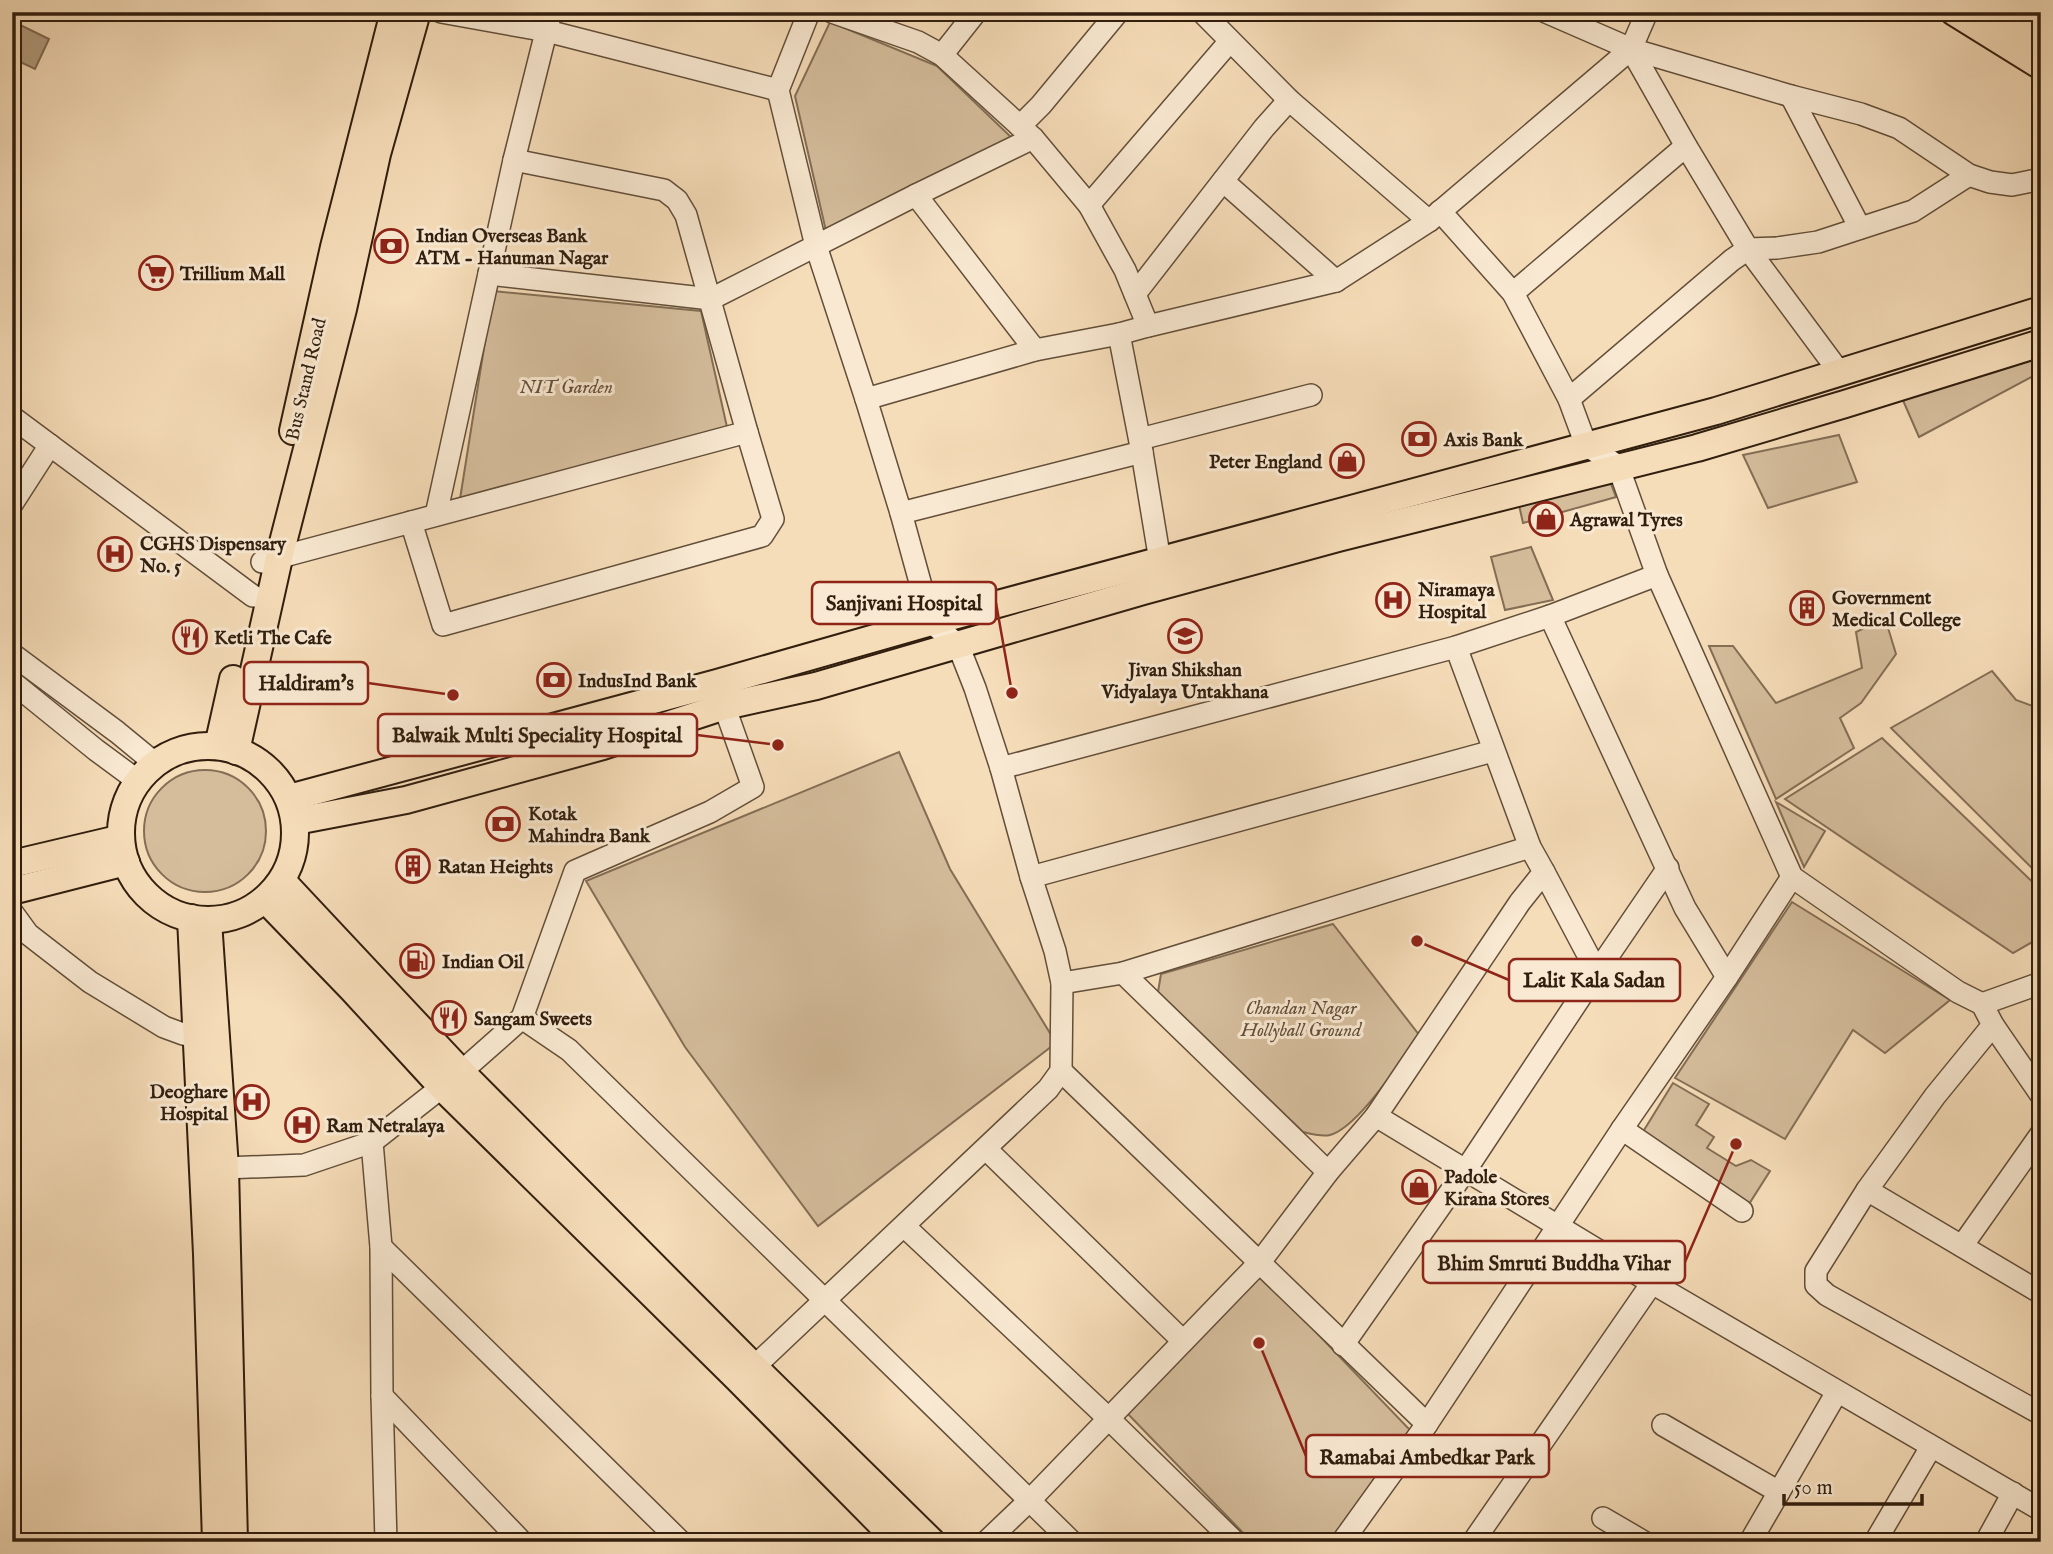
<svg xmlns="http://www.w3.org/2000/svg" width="2053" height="1554" font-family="'IM FELL English',serif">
<rect width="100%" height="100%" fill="#f6ddb9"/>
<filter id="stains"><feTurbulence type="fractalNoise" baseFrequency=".00286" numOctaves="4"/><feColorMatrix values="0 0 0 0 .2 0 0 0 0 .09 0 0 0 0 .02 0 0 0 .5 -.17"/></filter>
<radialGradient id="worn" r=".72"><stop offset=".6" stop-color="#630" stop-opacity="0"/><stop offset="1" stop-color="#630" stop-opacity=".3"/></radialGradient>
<!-- green -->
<g fill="#d5bd9c" stroke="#836e55" stroke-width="2">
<path d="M 830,22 L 937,66 L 1014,140 L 826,231 L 795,96 Z"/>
<path d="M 493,291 L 701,311 L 729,436 L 460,499 Z"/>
<path d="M 2041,350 L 2041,372 L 1919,437 L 1902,398 Z"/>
<path d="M 1839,435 L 1857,482 L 1768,508 L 1743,455 Z"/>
<path d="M 1609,479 L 1616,497 L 1523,523 L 1519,505 Z"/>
<path d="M 1531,547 L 1553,600 L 1505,610 L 1491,557 Z"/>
<path d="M 1885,618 L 1896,654 L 1861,703 L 1840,718 L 1854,748 L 1776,799 L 1709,646 L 1733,646 L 1776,703 L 1862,668 L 1856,632 Z"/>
<path d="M 1992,671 L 2016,700 L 2041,709 L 2041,877 L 1891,728 Z"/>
<path d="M 1882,738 L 2041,890 L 2041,937 L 2013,953 L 1785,799 Z"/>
<path d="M 899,752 L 950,869 L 1056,1043 L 818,1226 L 685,1047 L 586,881 Z"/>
<circle cx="205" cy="831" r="61"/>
<path d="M 1776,802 L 1825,831 L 1804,867 Z"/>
<path d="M 1792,902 L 1950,1000 L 1885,1053 L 1853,1030 L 1785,1139 L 1675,1078 Z"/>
<path d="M 1333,924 L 1420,1036 C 1401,1060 1358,1128 1330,1135 C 1322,1137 1311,1134 1303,1132 L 1158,992 L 1161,974 Z"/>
<path d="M 1673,1083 L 1709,1104 L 1696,1125 L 1714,1137 L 1707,1148 L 1736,1166 L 1751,1160 L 1770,1171 L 1749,1204 L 1641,1135 Z"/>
<path d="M 1260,1274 L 1410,1430 L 1329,1542 L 1252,1542 L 1126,1412 Z"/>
</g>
<!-- water -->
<path fill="#b39c7f" stroke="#7f6a52" stroke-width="2" d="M 12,21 L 49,39 L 35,69 L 12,58 Z"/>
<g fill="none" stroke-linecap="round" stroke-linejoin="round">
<!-- minor casing -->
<g stroke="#624e39" stroke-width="24">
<g id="minor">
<path d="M 441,12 L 547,31 L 778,90"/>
<path d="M 832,12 L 918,42 L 942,55 L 1033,138 L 1089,205 L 1125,270 L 1148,326"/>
<path d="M 1202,12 L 1289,100 L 1429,221"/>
<path d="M 1546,12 L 1631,49 L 1791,96 L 1861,114 L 1899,128 L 1969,175 L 1990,182 L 2012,185 L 2041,179"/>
<path d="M 1631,49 L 1686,146 L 1748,249 L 1840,373"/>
<path d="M 942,55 L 976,12"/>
<path d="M 1791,96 L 1860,228"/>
<path d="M 1020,126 L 1041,105 L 1118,12"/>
<path d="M 1223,181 L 1336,281"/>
<path d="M 916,195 L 1035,350"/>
<path d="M 1089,205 L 1230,41"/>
<path d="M 1440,211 L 1513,293 L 1569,399 L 1586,445 L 1618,466 L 1657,575 L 1792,877 L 1958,992 L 1982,1004 L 1993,1025 L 2041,1095"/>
<path d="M 489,274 L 711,299 L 916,195 L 1033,138"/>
<path d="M 1513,293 L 1686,146"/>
<path d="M 1135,294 L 1264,128 L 1289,100"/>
<path d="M 1119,334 L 1142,452 L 1160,561"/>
<path d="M 866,399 L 1035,350 L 1119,334 L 1148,326 L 1336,281 L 1429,221 L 1631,49 L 1647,12"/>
<path d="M 1569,399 L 1732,260 L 1748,249 L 1777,248 L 1818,242 L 1913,211 L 1969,175"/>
<path d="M 12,417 L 253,596"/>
<path d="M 1140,439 L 1311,395"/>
<path d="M 12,504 L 50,445"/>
<path d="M 901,513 L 1142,452"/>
<path d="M 436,515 L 514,160 L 551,12"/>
<path d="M 411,522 L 443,625 L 762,536 L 773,519 L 747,432"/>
<path d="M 262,562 L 747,432 L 686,215 L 677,200 L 664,190 L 514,160"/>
<path d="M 1550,616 L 1685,908 L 1727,977"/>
<path d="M 12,654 L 117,732 L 156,764"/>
<path d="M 12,682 L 96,750 L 138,781"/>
<path d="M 1001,768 L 1456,647 L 1550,616 L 1657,575"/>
<path d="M 1544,872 L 1597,972 L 1668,868"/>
<path d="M 1031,877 L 1493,751"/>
<path d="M 12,912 L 28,934 L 90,982 L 164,1027 L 183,1034 L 212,1040"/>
<path d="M 1123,973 L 1530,847"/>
<path d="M 1062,983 L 1123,973 L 1328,1172"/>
<path d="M 1982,1004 L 2041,983"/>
<path d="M 522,1018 L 575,871 L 710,812 L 753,787 L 720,694"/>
<path d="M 1993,1025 L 1935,1096 L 1867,1190 L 1816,1271 L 1816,1285 L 1827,1295 L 2041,1414"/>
<path d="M 1061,1071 L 1427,1424 L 1622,1129 L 1727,977 L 1792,877"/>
<path d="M 1376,1116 L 1652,1283 L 2041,1510"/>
<path d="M 1622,1129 L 1742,1211"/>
<path d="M 372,1142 L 381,1247 L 382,1396 L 386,1542"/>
<path d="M 986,1149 L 1183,1341"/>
<path d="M 209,1167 L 225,1168 L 304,1165 L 372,1142 L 461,1072 L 522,1018 L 569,1050 L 1072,1542"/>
<path d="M 1867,1190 L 2041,1293"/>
<path d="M 904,1226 L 1108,1418 L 1235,1542"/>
<path d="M 1962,1246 L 2041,1134"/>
<path d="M 381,1247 L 681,1542"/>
<path d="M 1343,1345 L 1465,1171 L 1597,972"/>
<path d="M 742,1375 L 754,1367 L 1048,1089 L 1061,1071 L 1062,983 L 1055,951 L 1031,877 L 1001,768 L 975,688 L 958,645 L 931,622 L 901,513 L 866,399 L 816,246 L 778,90 L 809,12"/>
<path d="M 382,1396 L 522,1542"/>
<path d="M 1663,1425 L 1779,1492"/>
<path d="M 1603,1518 L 1644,1542"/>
<path d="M 986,1542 L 1031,1499 L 1260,1262 L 1328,1172 L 1376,1116 L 1520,902 L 1544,872 L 1530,847 L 1456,647"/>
<path d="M 1342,1542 L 1427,1424"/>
<path d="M 1473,1542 L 1652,1283"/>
<path d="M 1750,1542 L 1837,1392"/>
<path d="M 1875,1542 L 1931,1447"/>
<path d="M 1986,1542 L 2013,1493"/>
</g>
</g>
<!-- major casing -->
<g stroke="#311e0e" stroke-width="30">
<g id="major">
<path d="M 1954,12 L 2041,66"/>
<path d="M 2001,12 L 2041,39"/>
<path d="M 293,431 L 334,247 L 394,12"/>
<circle cx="208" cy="833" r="87"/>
<path d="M 218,746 L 233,679"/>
<path d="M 236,751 L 279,558 L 343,309 L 377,154 L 417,12"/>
<path d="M 289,798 L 717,683 L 931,622 L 1716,411 L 2041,310"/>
<path d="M 296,821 L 406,800 L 603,746 L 725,706 L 816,686 L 1143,591 L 1338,538 L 1697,448 L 1845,404 L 2041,343"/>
<path d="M 12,864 L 118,839"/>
<path d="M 282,881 L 461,1072 L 754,1367 L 932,1542"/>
<path d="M 12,891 L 126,862"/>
<path d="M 266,900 L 352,989 L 443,1088 L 737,1378 L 899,1542"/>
<path d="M 191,918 L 207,1254 L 216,1542"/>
<path d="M 208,921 L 225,1168 L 234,1542"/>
</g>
</g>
<!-- minor -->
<use href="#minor" stroke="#f9e9d2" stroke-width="21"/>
<!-- major -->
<use href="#major" stroke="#f6ddb9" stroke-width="26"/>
</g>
<!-- icons -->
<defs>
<g id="bank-ring" transform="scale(1.75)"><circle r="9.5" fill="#f9e9d2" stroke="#8f2418" stroke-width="1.5"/><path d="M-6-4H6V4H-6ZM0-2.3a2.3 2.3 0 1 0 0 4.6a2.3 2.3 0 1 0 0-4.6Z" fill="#8f2418"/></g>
<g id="supermarket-ring" transform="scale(1.75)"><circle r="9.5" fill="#f9e9d2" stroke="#8f2418" stroke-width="1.5"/><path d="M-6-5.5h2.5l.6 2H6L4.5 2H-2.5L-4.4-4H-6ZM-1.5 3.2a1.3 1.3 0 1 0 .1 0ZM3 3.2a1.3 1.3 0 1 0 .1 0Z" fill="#8f2418"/></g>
<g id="shop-ring" transform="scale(1.75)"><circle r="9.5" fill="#f9e9d2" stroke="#8f2418" stroke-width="1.5"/><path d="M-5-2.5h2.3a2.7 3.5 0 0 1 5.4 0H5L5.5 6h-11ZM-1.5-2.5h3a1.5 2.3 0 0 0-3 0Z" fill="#8f2418"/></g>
<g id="hospital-ring" transform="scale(1.75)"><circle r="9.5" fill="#f9e9d2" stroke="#8f2418" stroke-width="1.5"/><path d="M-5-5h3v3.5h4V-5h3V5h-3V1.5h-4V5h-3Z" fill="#8f2418"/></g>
<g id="building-ring" transform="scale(1.75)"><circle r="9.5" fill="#f9e9d2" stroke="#8f2418" stroke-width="1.5"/><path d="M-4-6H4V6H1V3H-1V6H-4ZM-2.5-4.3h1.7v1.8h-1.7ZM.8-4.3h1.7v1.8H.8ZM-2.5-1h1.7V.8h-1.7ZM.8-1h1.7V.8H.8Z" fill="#8f2418"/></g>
<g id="school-ring" transform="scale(1.75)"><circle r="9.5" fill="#f9e9d2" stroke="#8f2418" stroke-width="1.5"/><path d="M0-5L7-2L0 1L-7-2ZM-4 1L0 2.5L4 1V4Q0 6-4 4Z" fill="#8f2418"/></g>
<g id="restaurant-ring" transform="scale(1.75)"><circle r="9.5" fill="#f9e9d2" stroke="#8f2418" stroke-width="1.5"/><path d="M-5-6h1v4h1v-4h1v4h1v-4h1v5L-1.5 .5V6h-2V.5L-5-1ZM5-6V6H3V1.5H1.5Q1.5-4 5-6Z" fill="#8f2418"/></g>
<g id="fuel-ring" transform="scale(1.75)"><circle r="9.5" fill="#f9e9d2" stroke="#8f2418" stroke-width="1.5"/><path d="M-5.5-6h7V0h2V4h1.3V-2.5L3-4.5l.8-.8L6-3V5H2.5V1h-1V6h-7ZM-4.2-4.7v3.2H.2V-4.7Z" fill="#8f2418"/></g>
</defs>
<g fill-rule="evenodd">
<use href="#bank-ring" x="391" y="246"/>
<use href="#supermarket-ring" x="156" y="273"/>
<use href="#bank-ring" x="1419" y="439"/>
<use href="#shop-ring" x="1347" y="461"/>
<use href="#shop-ring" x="1546" y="519"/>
<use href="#hospital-ring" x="115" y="554"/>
<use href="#hospital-ring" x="1393" y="600"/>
<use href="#building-ring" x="1807" y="608"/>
<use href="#school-ring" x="1185" y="636"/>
<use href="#restaurant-ring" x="190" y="637"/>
<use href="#bank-ring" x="554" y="680"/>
<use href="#bank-ring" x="503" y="824"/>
<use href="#building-ring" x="413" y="866"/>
<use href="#fuel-ring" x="417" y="961"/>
<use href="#restaurant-ring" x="449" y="1018"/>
<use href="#hospital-ring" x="252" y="1102"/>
<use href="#hospital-ring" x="302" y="1125"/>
<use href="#shop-ring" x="1419" y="1187"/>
</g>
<g text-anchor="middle" stroke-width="6" stroke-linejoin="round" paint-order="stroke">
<!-- poi labels -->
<g font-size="19" font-weight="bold" fill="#311e0e" stroke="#f9e9d2" text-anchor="start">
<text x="416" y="242">Indian Overseas Bank<tspan x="416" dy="22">ATM - Hanuman Nagar</tspan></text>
<text x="180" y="280">Trillium Mall</text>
<text x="1444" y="446">Axis Bank</text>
<text x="1322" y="468" text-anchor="end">Peter England</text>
<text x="1570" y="526">Agrawal Tyres</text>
<text x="140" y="550">CGHS Dispensary<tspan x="140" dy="22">No. 5</tspan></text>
<text x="1418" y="596">Niramaya<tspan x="1418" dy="22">Hospital</tspan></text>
<text x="1832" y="604">Government<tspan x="1832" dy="22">Medical College</tspan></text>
<text x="214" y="644">Ketli The Cafe</text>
<text x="1185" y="676" text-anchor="middle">Jivan Shikshan<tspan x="1185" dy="22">Vidyalaya Untakhana</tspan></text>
<text x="578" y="687">IndusInd Bank</text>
<text x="528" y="820">Kotak<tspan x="528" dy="22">Mahindra Bank</tspan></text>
<text x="438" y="873">Ratan Heights</text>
<text x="442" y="968">Indian Oil</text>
<text x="474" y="1025">Sangam Sweets</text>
<text x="228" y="1098" text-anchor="end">Deoghare<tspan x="228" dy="22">Hospital</tspan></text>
<text x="326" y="1132">Ram Netralaya</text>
<text x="1444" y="1183">Padole<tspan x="1444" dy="22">Kirana Stores</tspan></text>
</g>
<!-- street labels -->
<g font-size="19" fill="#311e0e" stroke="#f9e9d2">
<text transform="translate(305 379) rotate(-77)" y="7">Bus Stand Road</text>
</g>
<!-- park labels -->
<g font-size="19" font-style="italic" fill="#624e39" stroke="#f9e9d2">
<text x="566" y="393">NIT Garden</text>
<text x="1301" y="1014">Chandan Nagar<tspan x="1301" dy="22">Hollyball Ground</tspan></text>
</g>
</g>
<!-- callouts -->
<path fill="none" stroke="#8f2418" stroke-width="2.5" d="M1012 693L996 603M453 695L368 683M778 745L697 735M1417 941L1509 980M1736 1144L1685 1262M1259 1343L1306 1456"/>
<g fill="#8f2418" stroke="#f9e9d2" stroke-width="2.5">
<circle cx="1012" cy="693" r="7"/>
<circle cx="453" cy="695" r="7"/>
<circle cx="778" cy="745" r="7"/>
<circle cx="1417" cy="941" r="7"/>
<circle cx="1736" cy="1144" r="7"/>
<circle cx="1259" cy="1343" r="7"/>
</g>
<g fill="#f9e9d2" stroke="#8f2418" stroke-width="2.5">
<rect x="812" y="582" width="184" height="42" rx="7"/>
<rect x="244" y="662" width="124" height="42" rx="7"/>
<rect x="378" y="714" width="319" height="42" rx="7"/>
<rect x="1509" y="959" width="171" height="42" rx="7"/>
<rect x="1423" y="1241" width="262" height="42" rx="7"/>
<rect x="1306" y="1435" width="243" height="42" rx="7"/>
</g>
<g font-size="21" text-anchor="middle" font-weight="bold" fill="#311e0e">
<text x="904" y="610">Sanjivani Hospital</text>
<text x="306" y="690">Haldiram's</text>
<text x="537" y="742">Balwaik Multi Speciality Hospital</text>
<text x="1594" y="987">Lalit Kala Sadan</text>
<text x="1554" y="1270">Bhim Smruti Buddha Vihar</text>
<text x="1427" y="1464">Ramabai Ambedkar Park</text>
</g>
<!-- margin -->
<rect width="2053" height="1554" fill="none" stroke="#f6ddb9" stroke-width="42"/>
<rect x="14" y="14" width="2025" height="1526" fill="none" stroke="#311e0e" stroke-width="3.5"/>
<rect x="21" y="21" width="2011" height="1512" fill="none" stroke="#311e0e" stroke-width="2"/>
<!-- scale -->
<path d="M1784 1494v10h138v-10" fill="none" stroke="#311e0e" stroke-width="3.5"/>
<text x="1794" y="1494" font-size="21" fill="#311e0e" stroke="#f9e9d2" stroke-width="5" paint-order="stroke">50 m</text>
<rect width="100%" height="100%" filter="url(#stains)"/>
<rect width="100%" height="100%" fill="url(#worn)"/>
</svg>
